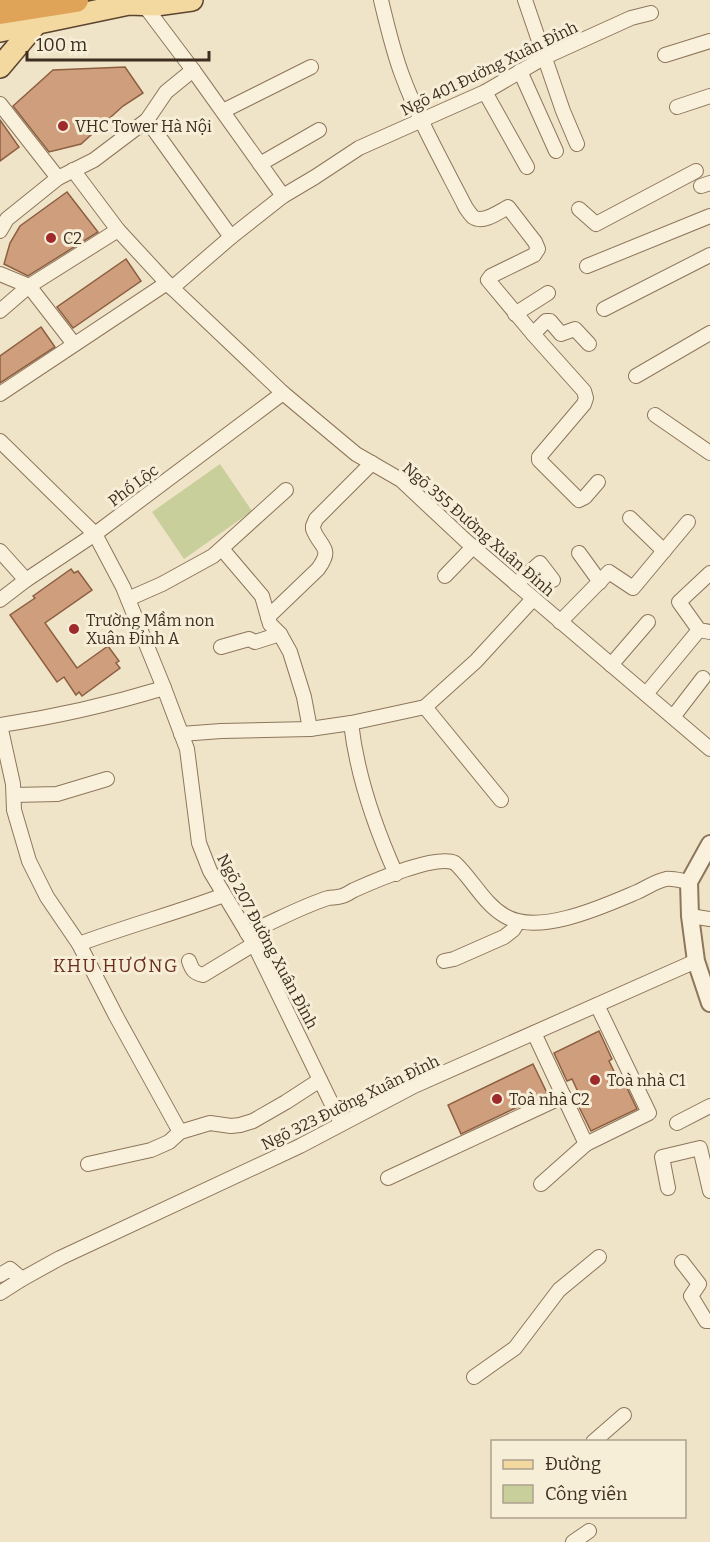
<svg xmlns="http://www.w3.org/2000/svg" width="710" height="1542" font-family="Bitter,serif">
<rect width="100%" height="100%" fill="#f0e4c8"/>
<!-- green -->
<path fill="#c9cf9b" d="M 220,464 L 252,511 L 184,559 L 152,512 Z"/>
<!-- building -->
<g fill="#cf9f7d" stroke="#8d5f41" stroke-width="1.5">
<path d="M 125,67 L 143,93 L 123,106 L 81,144 L 49,152 L 13,106 L 53,70 Z"/>
<path d="M 0,120 L 19,147 L 0,161 Z"/>
<path d="M 67,192 L 98,232 L 28,276 L 4,264 L 10,243 L 20,226 Z"/>
<path d="M 126,259 L 141,281 L 73,328 L 57,307 Z"/>
<path d="M 41,327 L 55,347 L 0,383 L 0,356 Z"/>
<path d="M 71,569 L 74,573 L 78,571 L 92,590 L 45,623 L 77,668 L 108,646 L 119,661 L 116,663 L 120,668 L 82,696 L 79,692 L 76,695 L 64,677 L 57,682 L 10,615 L 35,598 L 33,596 Z"/>
<path d="M 599,1031 L 612,1059 L 609,1061 L 622,1088 L 626,1086 L 637,1109 L 591,1131 L 579,1107 L 584,1105 L 572,1079 L 567,1081 L 554,1053 Z"/>
<path d="M 533,1064 L 547,1093 L 461,1134 L 448,1105 Z"/>
</g>
<g fill="none" stroke-linecap="round" stroke-linejoin="round">
<!-- minor casing -->
<g stroke="#8d765c" stroke-width="16">
<g id="minor">
<path d="M 381,0 C 387,25 393,51 402,75 C 419,121 444,165 466,208 C 468,211 470,214 473,217 C 483,224 499,212 508,207 L 535,242 L 538,249 L 534,255 L 491,276 L 488,280 L 533,334 L 584,391 L 586,398 L 584,404 L 539,457 L 539,460 L 579,500 L 585,497 L 598,482"/>
<path d="M 525,0 L 563,111 L 577,144"/>
<path d="M 144,5 L 193,70 L 283,196"/>
<path d="M 665,55 L 710,41"/>
<path d="M 520,71 L 556,151"/>
<path d="M 485,92 L 527,167"/>
<path d="M 0,104 L 58,178"/>
<path d="M 677,107 L 710,96"/>
<path d="M 223,111 L 311,67"/>
<path d="M 147,120 L 231,237"/>
<path d="M 260,164 L 319,130"/>
<path d="M 73,170 L 118,230 L 167,283"/>
<path d="M 701,186 L 710,183"/>
<path d="M 579,209 L 596,224 L 696,171"/>
<path d="M 0,231 L 7,219 L 58,178 L 94,160 L 147,120 L 166,92 L 193,70"/>
<path d="M 587,266 L 710,216"/>
<path d="M 0,274 L 29,286 L 74,344"/>
<path d="M 172,288 L 231,237 L 283,196 L 315,177 L 359,148 L 485,92 L 545,57 L 631,18 L 651,13"/>
<path d="M 604,309 L 710,255"/>
<path d="M 0,311 L 29,286 L 118,230"/>
<path d="M 515,314 L 548,293"/>
<path d="M 533,334 L 546,321 L 550,321 L 561,334 L 575,329 L 589,344"/>
<path d="M 636,376 L 710,333"/>
<path d="M 0,394 L 167,283 L 283,393 L 356,454 L 401,480 L 465,540 L 710,749"/>
<path d="M 655,415 L 710,453"/>
<path d="M 0,441 L 95,534 L 123,587 L 164,688 L 187,749 L 199,843 L 210,871 L 254,944 L 341,1123"/>
<path d="M 630,518 L 664,551"/>
<path d="M 222,549 L 262,596 L 270,624 L 280,634 L 290,652 L 304,697 L 310,729"/>
<path d="M 0,551 L 26,580"/>
<path d="M 579,553 L 600,582"/>
<path d="M 710,573 L 679,602 L 699,630 L 710,632"/>
<path d="M 445,576 L 473,547"/>
<path d="M 516,584 L 540,563 L 553,580"/>
<path d="M 128,599 L 162,584 L 213,556 L 286,490"/>
<path d="M 0,600 L 26,580 L 95,534 L 283,393"/>
<path d="M 268,617 L 318,569 C 334,547 320,548 313,529 L 313,526 L 316,519 L 372,463"/>
<path d="M 560,622 L 609,572 L 633,588 L 688,522"/>
<path d="M 221,647 L 249,639 L 255,642 L 280,634"/>
<path d="M 611,665 L 648,622"/>
<path d="M 646,694 L 699,630"/>
<path d="M 425,707 L 501,800"/>
<path d="M 673,717 L 703,678"/>
<path d="M 351,723 C 357,776 374,825 396,874"/>
<path d="M 0,725 L 13,784 L 14,810 L 29,861 L 47,897 L 79,944 L 116,1016 L 180,1132"/>
<path d="M 0,725 C 55,717 111,704 164,688"/>
<path d="M 181,734 L 221,731 L 310,729 L 351,723 L 425,707 L 476,661 L 533,599"/>
<path d="M 14,795 L 57,794 L 107,779"/>
<path d="M 690,916 L 710,919"/>
<path d="M 247,933 C 274,922 300,907 328,898 C 333,897 337,898 342,896 C 346,895 350,892 354,890 C 374,881 436,854 455,863 C 473,880 484,904 505,916 C 539,936 604,906 637,892 C 646,888 656,881 666,879 C 673,878 682,881 689,882"/>
<path d="M 79,944 C 127,926 176,913 224,895"/>
<path d="M 189,961 C 192,970 194,973 203,975 L 254,944"/>
<path d="M 444,961 L 454,959 L 504,937 L 513,930 L 518,922"/>
<path d="M 534,1033 L 586,1144"/>
<path d="M 677,1123 L 710,1106"/>
<path d="M 88,1164 L 151,1150 L 169,1142 L 180,1132 L 210,1123 L 231,1126 L 240,1125 L 253,1121 L 286,1102 L 320,1080"/>
<path d="M 388,1178 L 564,1096"/>
<path d="M 541,1184 L 586,1144 L 649,1113 L 597,1005"/>
<path d="M 668,1188 L 662,1157 L 700,1148 L 710,1191"/>
<path d="M 682,1262 L 699,1284 L 691,1296 L 706,1321 L 710,1321"/>
<path d="M 0,1275 L 10,1269 L 22,1279 L 60,1258 L 300,1146 L 414,1086 L 696,961"/>
<path d="M 0,1293 L 22,1279"/>
<path d="M 474,1377 L 515,1348 L 559,1290 L 599,1257"/>
<path d="M 593,1442 L 624,1415"/>
<path d="M 573,1542 L 589,1531"/>
</g>
</g>
<!-- tertiary casing -->
<g stroke="#8d765c" stroke-width="20">
<path id="tertiary" d="M 710,844 L 689,882 L 690,916 L 696,961 L 710,1003"/>
</g>
<!-- primary casing -->
<g stroke="#5b4430" stroke-width="24">
<g id="primary">
<path d="M 0,31 L 129,4 L 156,5 L 192,0"/>
<path d="M 0,67 L 37,23"/>
</g>
</g>
<!-- motorway casing -->
<g stroke="#5b4430" stroke-width="27">
<path id="motorway" d="M 0,12 L 76,0"/>
</g>
<!-- minor -->
<use href="#minor" stroke="#faf1dc" stroke-width="14"/>
<!-- tertiary -->
<use href="#tertiary" stroke="#faf1dc" stroke-width="16"/>
<!-- primary -->
<use href="#primary" stroke="#f3d9a0" stroke-width="21"/>
<!-- motorway -->
<use href="#motorway" stroke="#e0a458" stroke-width="24"/>
</g>
<!-- markers -->
<g fill="#9e2a2b" stroke="#f7eed8" stroke-width="2">
<circle cx="63" cy="126" r="6"/>
<circle cx="51" cy="238" r="6"/>
<circle cx="74" cy="629" r="6"/>
<circle cx="595" cy="1080" r="6"/>
<circle cx="497" cy="1099" r="6"/>
</g>
<g text-anchor="middle" stroke-width="6" stroke-linejoin="round" paint-order="stroke">
<!-- street labels -->
<g font-size="16" fill="#3d2e20" stroke="#f7eed8">
<text transform="translate(489 68) rotate(-26)" y="6">Ngõ 401 Đường Xuân Đỉnh</text>
<text transform="translate(133 485) rotate(-37)" y="6">Phố Lộc</text>
<text transform="translate(479 529) rotate(41)" y="6">Ngõ 355 Đường Xuân Đỉnh</text>
<text transform="translate(268 941) rotate(62)" y="6">Ngõ 207 Đường Xuân Đỉnh</text>
<text transform="translate(350 1102) rotate(-26)" y="6">Ngõ 323 Đường Xuân Đỉnh</text>
</g>
<!-- poi labels -->
<g font-size="16" fill="#3d2e20" stroke="#f7eed8" text-anchor="start">
<text x="75" y="132">VHC Tower Hà Nội</text>
<text x="63" y="244">C2</text>
<text x="86" y="626">Trường Mầm non<tspan x="86" dy="18">Xuân Đỉnh A</tspan></text>
<text x="607" y="1086">Toà nhà C1</text>
<text x="509" y="1105">Toà nhà C2</text>
</g>
<!-- neighbourhood labels -->
<g font-size="18" letter-spacing="1.5" fill="#6b2e1e" stroke="#f7eed8">
<text x="116" y="972">KHU HƯƠNG</text>
</g>
</g>
<!-- legend -->
<rect x="491" y="1440" width="195" height="78" fill="#f7eed8" stroke="#ada18e" stroke-width="1.5"/>
<rect x="503" y="1460" width="30" height="9" fill="#f3d9a0" stroke="#ada18e" stroke-width="1.5"/>
<text x="545" y="1470" font-size="18" fill="#3d2e20">Đường</text>
<rect x="503" y="1485" width="30" height="18" fill="#c9cf9b" stroke="#ada18e" stroke-width="1.5"/>
<text x="545" y="1500" font-size="18" fill="#3d2e20">Công viên</text>
<!-- scale -->
<path d="M27 51v9h182v-9" fill="none" stroke="#3d2e20" stroke-width="3"/>
<text x="36" y="51" font-size="18" fill="#3d2e20" stroke="#f7eed8" stroke-width="4.5" paint-order="stroke">100 m</text>
</svg>
